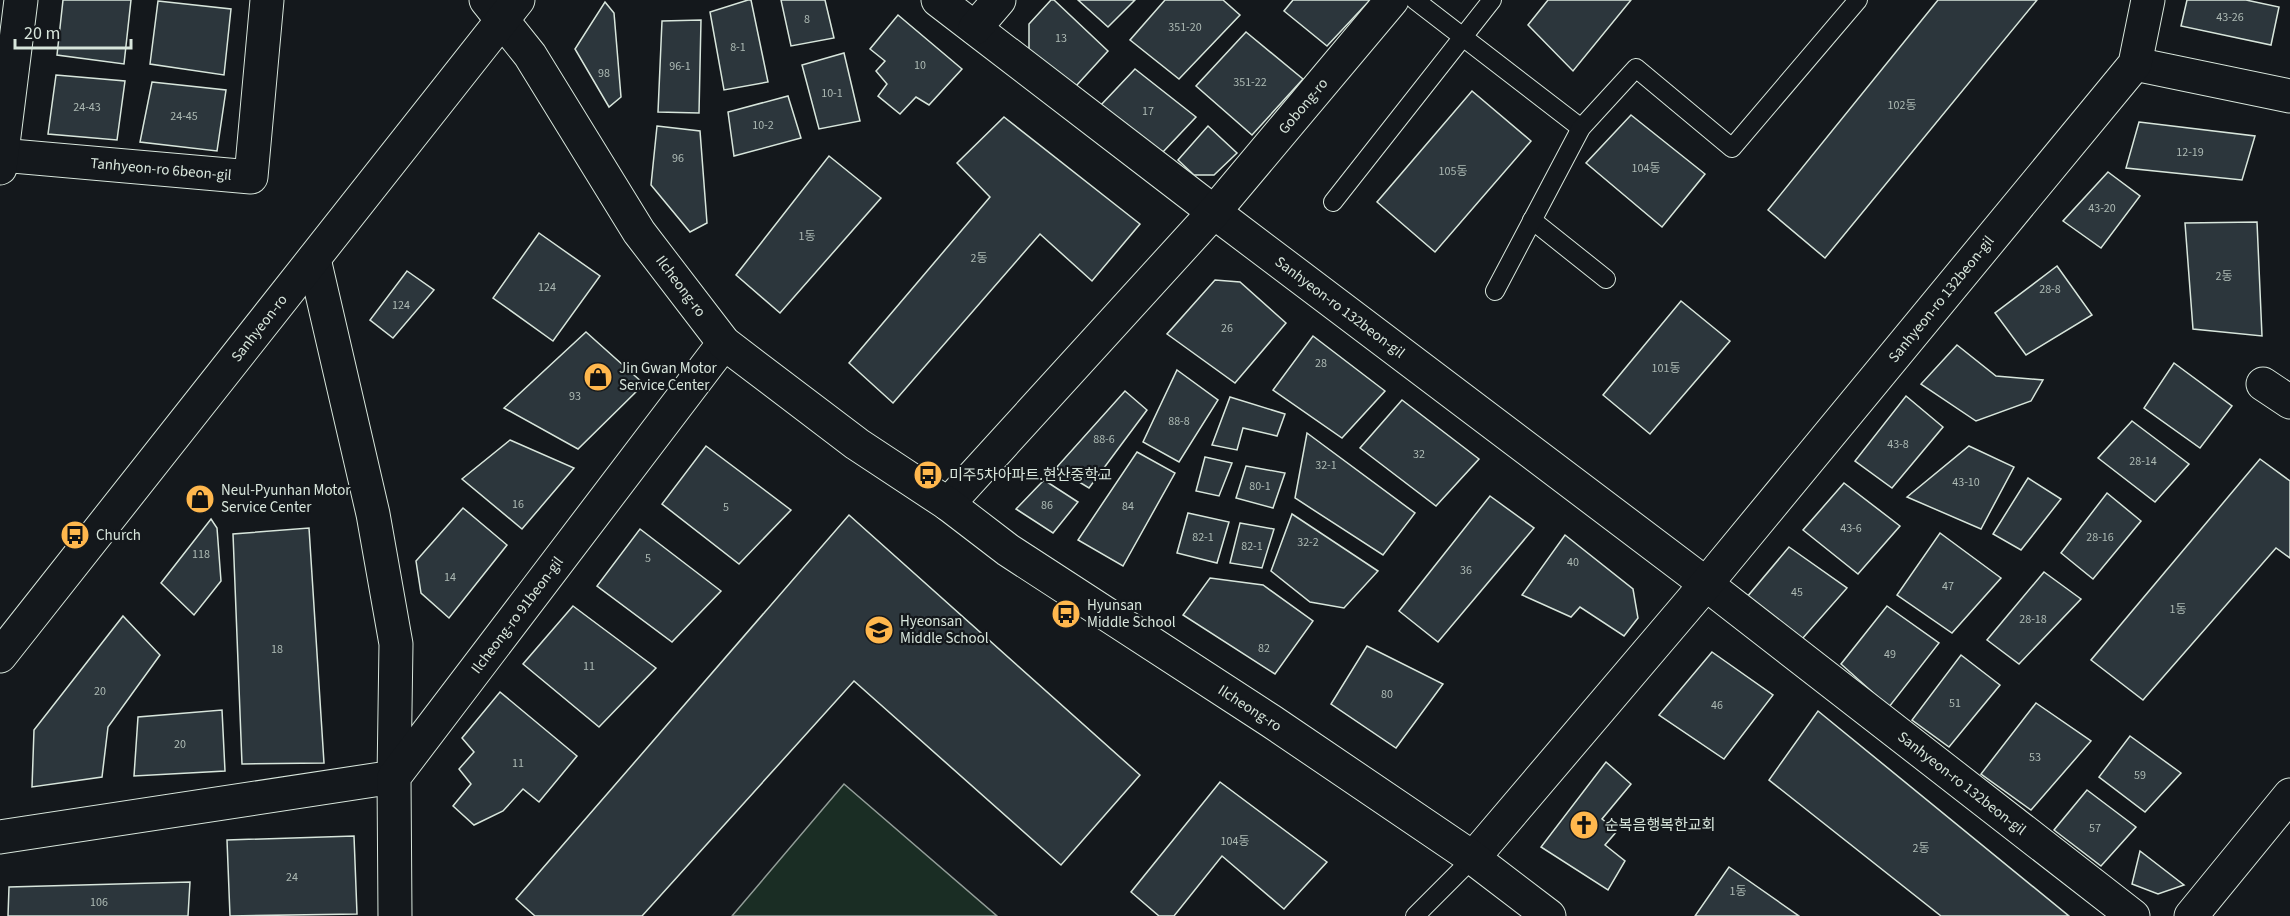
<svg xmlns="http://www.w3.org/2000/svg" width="2290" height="916" font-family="'Source Sans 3','Noto Sans KR',sans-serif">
<rect width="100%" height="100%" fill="#14181c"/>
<!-- green -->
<path fill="#1a2d24" stroke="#939e99" stroke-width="1.5" d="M 844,784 L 997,916 L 732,916 Z"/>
<!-- building -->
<g fill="#2c363c" stroke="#d8e6dc" stroke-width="1.5">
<path d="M 63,0 L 131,0 L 124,64 L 57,55 Z"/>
<path d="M 748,0 L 751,0 L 768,82 L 724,90 L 710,12 Z"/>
<path d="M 781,0 L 825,0 L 834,38 L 791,46 Z"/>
<path d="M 1051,0 L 1054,0 L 1108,51 L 1076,86 L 1029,52 L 1029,24 Z"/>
<path d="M 1078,0 L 1135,0 L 1108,27 Z"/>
<path d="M 1165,0 L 1223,0 L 1240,15 L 1179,79 L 1130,40 Z"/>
<path d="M 1293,0 L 1370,0 L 1327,46 L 1284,11 Z"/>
<path d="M 1548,0 L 1631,0 L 1573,71 L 1528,25 Z"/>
<path d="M 1938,0 L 2037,0 L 1825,258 L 1768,210 Z"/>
<path d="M 2187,0 L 2246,0 L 2279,7 L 2271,45 L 2181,26 Z"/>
<path d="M 158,1 L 231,9 L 224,75 L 150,64 Z"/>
<path d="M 605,2 L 614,13 L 621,97 L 609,107 L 575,49 Z"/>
<path d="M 898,15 L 962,69 L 929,105 L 916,97 L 900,114 L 878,96 L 887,84 L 876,71 L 885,61 L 870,49 Z"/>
<path d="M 701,20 L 699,113 L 658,112 L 662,21 Z"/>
<path d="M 1246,32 L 1303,79 L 1252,135 L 1196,86 Z"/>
<path d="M 844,53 L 860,121 L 819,129 L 802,65 Z"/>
<path d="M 1135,69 L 1196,117 L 1162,153 L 1100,106 Z"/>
<path d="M 56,75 L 125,81 L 117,140 L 48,134 Z"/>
<path d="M 152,82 L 226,90 L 217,151 L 140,142 Z"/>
<path d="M 1472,91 L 1531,141 L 1435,252 L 1377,202 Z"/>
<path d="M 788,96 L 801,138 L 734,156 L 728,112 Z"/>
<path d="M 1631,115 L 1705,174 L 1662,227 L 1586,163 Z"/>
<path d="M 1004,117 L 1140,224 L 1092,281 L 1040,234 L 893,403 L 849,363 L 990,197 L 957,163 Z"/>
<path d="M 2139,122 L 2255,136 L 2242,180 L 2126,168 Z"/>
<path d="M 657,126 L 700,131 L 707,223 L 690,232 L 651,185 Z"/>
<path d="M 1208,126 L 1237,153 L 1214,175 L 1194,175 L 1178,160 Z"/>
<path d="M 829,156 L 881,198 L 780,313 L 736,275 Z"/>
<path d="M 2108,172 L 2140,196 L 2101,248 L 2063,221 Z"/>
<path d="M 2257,222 L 2262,336 L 2193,329 L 2185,223 Z"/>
<path d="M 539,233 L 600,276 L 553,341 L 493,298 Z"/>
<path d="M 2057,266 L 2092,315 L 2026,355 L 1995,313 Z"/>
<path d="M 407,271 L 434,290 L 393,338 L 370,320 Z"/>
<path d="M 1215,280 L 1240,282 L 1286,323 L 1235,383 L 1167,334 Z"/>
<path d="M 1681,301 L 1730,341 L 1650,434 L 1603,395 Z"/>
<path d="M 586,332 L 644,384 L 578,449 L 504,408 Z"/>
<path d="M 1313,336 L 1385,391 L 1342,438 L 1273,390 Z"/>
<path d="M 1957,345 L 1996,376 L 2043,380 L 2031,401 L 1976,421 L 1921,384 Z"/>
<path d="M 2174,363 L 2232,406 L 2200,448 L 2144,408 Z"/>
<path d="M 1177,370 L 1218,400 L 1179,462 L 1143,442 Z"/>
<path d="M 1125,391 L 1147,410 L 1089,488 L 1056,468 Z"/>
<path d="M 1906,396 L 1943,427 L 1892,488 L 1855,461 Z"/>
<path d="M 1230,397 L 1285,414 L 1277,436 L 1243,428 L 1237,450 L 1212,445 Z"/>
<path d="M 1402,400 L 1479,459 L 1436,506 L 1360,448 Z"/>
<path d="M 2132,421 L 2189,464 L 2155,502 L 2098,458 Z"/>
<path d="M 1307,433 L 1415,513 L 1383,555 L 1295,498 Z"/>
<path d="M 510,440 L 574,468 L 522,529 L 462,479 Z"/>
<path d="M 706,446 L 791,510 L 739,564 L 662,504 Z"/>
<path d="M 1969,446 L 2014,467 L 1981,529 L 1907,497 Z"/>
<path d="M 1137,452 L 1175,473 L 1123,566 L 1078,540 Z"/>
<path d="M 1205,457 L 1232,463 L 1219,496 L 1196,491 Z"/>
<path d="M 2260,459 L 2290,481 L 2290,558 L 2276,548 L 2143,700 L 2091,660 Z"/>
<path d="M 1246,466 L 1285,473 L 1273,508 L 1236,498 Z"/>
<path d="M 2028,478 L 2061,499 L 2021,550 L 1993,534 Z"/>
<path d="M 1044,480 L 1078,502 L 1053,533 L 1016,509 Z"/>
<path d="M 1844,483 L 1900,526 L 1858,574 L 1803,530 Z"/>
<path d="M 2107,493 L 2141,521 L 2093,579 L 2061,553 Z"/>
<path d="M 1490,496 L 1534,528 L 1438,642 L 1399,611 Z"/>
<path d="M 463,508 L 507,545 L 449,618 L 421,593 L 416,561 Z"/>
<path d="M 1188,513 L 1229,522 L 1217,563 L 1177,553 Z"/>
<path d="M 1292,514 L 1378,571 L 1344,608 L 1310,602 L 1271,571 Z"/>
<path d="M 849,515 L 1140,775 L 1061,865 L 854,681 L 642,916 L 535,916 L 516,899 Z"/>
<path d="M 211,519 L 217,528 L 221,581 L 194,615 L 161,583 Z"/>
<path d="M 1240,523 L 1274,529 L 1262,568 L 1230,563 Z"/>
<path d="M 309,528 L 324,763 L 242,764 L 233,534 Z"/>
<path d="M 640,529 L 721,591 L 672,642 L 597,586 Z"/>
<path d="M 1940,533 L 2001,578 L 1952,633 L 1897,595 Z"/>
<path d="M 1565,535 L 1633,589 L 1638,618 L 1624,636 L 1580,607 L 1571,617 L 1522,595 Z"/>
<path d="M 1789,547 L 1847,588 L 1802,639 L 1747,597 Z"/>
<path d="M 2044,572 L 2081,599 L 2019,664 L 1987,640 Z"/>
<path d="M 1210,578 L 1263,585 L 1313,621 L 1275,674 L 1183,615 Z"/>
<path d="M 573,606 L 656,668 L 599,727 L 523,664 Z"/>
<path d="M 1887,606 L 1939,643 L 1889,707 L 1841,664 Z"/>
<path d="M 123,616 L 160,655 L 108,727 L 102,777 L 32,787 L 34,730 Z"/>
<path d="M 1367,646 L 1443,684 L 1396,748 L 1331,704 Z"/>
<path d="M 1712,652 L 1773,695 L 1724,759 L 1659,715 Z"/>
<path d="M 1961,655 L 2000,685 L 1949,747 L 1912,720 Z"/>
<path d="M 500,692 L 577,756 L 539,802 L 523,789 L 503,811 L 474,825 L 453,806 L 471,784 L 459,769 L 474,752 L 462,738 Z"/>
<path d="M 2036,703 L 2091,741 L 2031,810 L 1981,774 Z"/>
<path d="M 222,710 L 225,771 L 134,776 L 138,717 Z"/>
<path d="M 1818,711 L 2069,916 L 1941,916 L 1769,780 Z"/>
<path d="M 2130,736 L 2181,773 L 2145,812 L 2099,777 Z"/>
<path d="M 1606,762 L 1631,784 L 1602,819 L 1617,831 L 1605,845 L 1625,861 L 1608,890 L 1541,847 Z"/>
<path d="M 1220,782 L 1327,862 L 1284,909 L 1222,856 L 1174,916 L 1159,916 L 1131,892 Z"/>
<path d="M 2087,790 L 2136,827 L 2101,866 L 2054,830 Z"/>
<path d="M 354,836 L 357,914 L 230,916 L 227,840 Z"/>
<path d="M 2140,851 L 2184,885 L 2158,894 L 2132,884 Z"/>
<path d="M 1729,867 L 1799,916 L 1695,916 Z"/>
<path d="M 190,882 L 188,916 L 8,916 L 9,887 Z"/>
</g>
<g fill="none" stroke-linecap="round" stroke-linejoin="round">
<!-- service casing -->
<g stroke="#d8e6dc" stroke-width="20">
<g id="service">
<path d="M 1415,0 L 1581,128"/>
<path d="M 1333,202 L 1492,0"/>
<path d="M 1532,220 L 1606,279"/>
<path d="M 1495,291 L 1581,128 L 1636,68 L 1732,148 L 1858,0"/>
<path d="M 1415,916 L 1473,858"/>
</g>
</g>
<!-- minor casing -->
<g stroke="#d8e6dc" stroke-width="35">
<g id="minor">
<path d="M 938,0 L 1214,212 L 1706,584 L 2133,916"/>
<path d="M 975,28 L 999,0"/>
<path d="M 2135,64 L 2290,96"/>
<path d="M 0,155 L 251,177 L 267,0"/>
<path d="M 0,168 L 21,0"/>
<path d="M 2263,384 L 2290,402"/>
<path d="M 948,504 L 1214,212 L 1392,0"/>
<path d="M 0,837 L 394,777 L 396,644 L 373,514 L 314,259"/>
<path d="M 1473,858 L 1706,584 L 2135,64 L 2148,0"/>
<path d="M 395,916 L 394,777 L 724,343"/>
<path d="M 2191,916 L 2290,795"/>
</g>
</g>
<!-- tertiary casing -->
<g stroke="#d8e6dc" stroke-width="35">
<path id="tertiary" d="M 486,0 L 530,55 L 639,232 L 724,343 L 857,444 L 948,504 L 1008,550 L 1271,721 L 1473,858 L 1549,916"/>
</g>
<!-- secondary casing -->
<g stroke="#d8e6dc" stroke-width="35">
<path id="secondary" d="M 0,656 L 518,0"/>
</g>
<!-- service -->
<use href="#service" stroke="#14181c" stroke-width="18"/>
<!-- minor -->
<use href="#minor" stroke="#14181c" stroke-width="33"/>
<!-- tertiary -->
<use href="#tertiary" stroke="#14181c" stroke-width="33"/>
<!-- secondary -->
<use href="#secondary" stroke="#14181c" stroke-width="33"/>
</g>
<!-- icons -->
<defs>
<g id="shop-disc" transform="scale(1.5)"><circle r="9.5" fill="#ffb74d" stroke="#14181c"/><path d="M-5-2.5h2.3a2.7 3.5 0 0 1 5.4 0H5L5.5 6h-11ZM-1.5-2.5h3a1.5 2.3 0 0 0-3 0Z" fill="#111"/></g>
<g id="bus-disc" transform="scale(1.5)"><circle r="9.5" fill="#ffb74d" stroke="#14181c"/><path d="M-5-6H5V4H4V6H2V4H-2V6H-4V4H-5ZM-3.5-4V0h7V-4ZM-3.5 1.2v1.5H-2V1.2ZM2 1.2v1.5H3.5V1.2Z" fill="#111"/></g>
<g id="school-disc" transform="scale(1.5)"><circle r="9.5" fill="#ffb74d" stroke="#14181c"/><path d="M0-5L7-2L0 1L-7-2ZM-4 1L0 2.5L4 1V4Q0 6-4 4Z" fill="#111"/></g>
<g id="church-disc" transform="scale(1.5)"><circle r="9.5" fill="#ffb74d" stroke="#14181c"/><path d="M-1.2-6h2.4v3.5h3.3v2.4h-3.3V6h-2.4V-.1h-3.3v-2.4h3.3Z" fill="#111"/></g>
</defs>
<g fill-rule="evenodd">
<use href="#shop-disc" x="598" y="377"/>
<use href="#bus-disc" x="928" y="475"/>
<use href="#shop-disc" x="200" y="499"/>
<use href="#bus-disc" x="75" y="535"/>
<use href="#bus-disc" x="1066" y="614"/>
<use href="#school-disc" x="879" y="630"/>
<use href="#church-disc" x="1584" y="825"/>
</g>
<g text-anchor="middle" stroke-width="4.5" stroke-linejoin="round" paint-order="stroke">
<!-- number labels -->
<g font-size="12" fill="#adbab4">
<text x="2230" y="21">43-26</text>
<text x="807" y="23">8</text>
<text x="1185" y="31">351-20</text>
<text x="1061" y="42">13</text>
<text x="738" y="51">8-1</text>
<text x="920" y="69">10</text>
<text x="680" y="70">96-1</text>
<text x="604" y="77">98</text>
<text x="1250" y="86">351-22</text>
<text x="832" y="97">10-1</text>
<text x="1902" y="109">102동</text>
<text x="87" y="111">24-43</text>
<text x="1148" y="115">17</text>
<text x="184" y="120">24-45</text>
<text x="763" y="129">10-2</text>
<text x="2190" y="156">12-19</text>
<text x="678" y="162">96</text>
<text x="1646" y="172">104동</text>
<text x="1453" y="175">105동</text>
<text x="2102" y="212">43-20</text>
<text x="807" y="240">1동</text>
<text x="979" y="262">2동</text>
<text x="2224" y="280">2동</text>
<text x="547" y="291">124</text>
<text x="2050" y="293">28-8</text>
<text x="401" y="309">124</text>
<text x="1227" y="332">26</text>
<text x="1321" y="367">28</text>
<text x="1666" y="372">101동</text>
<text x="575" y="400">93</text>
<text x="1179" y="425">88-8</text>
<text x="1104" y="443">88-6</text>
<text x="1898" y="448">43-8</text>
<text x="1419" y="458">32</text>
<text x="2143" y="465">28-14</text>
<text x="1326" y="469">32-1</text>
<text x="1966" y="486">43-10</text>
<text x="1260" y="490">80-1</text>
<text x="518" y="508">16</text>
<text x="1047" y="509">86</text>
<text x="1128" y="510">84</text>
<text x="726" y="511">5</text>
<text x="1851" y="532">43-6</text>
<text x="1203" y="541">82-1</text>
<text x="2100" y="541">28-16</text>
<text x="1308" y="546">32-2</text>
<text x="1252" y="550">82-1</text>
<text x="201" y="558">118</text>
<text x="648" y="562">5</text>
<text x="1573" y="566">40</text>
<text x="1466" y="574">36</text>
<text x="450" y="581">14</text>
<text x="1948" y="590">47</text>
<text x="1797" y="596">45</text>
<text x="2178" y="613">1동</text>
<text x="2033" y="623">28-18</text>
<text x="1264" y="652">82</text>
<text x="277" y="653">18</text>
<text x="1890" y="658">49</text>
<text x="589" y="670">11</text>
<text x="100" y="695">20</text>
<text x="1387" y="698">80</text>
<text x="1955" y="707">51</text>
<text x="1717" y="709">46</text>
<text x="180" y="748">20</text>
<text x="2035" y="761">53</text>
<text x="518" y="767">11</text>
<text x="2140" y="779">59</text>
<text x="2095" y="832">57</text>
<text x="1235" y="845">104동</text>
<text x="1921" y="852">2동</text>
<text x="292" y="881">24</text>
<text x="1738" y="895">1동</text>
<text x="99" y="906">106</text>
</g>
<!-- street labels -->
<g font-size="15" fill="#d8e6dc" stroke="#14181c">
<text transform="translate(1303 106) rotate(-50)" y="5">Gobong-ro</text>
<text transform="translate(161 169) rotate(5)" y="5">Tanhyeon-ro 6beon-gil</text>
<text transform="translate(681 286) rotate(53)" y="5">Ilcheong-ro</text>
<text transform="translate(1941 299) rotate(-51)" y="5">Sanhyeon-ro 132beon-gil</text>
<text transform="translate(1340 307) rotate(37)" y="5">Sanhyeon-ro 132beon-gil</text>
<text transform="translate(259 328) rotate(-52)" y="5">Sanhyeon-ro</text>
<text transform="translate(517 615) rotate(-53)" y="5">Ilcheong-ro 91beon-gil</text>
<text transform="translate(1250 708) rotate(33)" y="5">Ilcheong-ro</text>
<text transform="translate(1962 783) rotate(38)" y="5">Sanhyeon-ro 132beon-gil</text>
</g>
<!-- poi labels -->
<g font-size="15" fill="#d8e6dc" stroke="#14181c" text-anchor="start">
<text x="619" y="373">Jin Gwan Motor<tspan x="619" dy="17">Service Center</tspan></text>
<text x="949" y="480">미주5차아파트.현산중학교</text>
<text x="221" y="495">Neul-Pyunhan Motor<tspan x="221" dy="17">Service Center</tspan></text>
<text x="96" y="540">Church</text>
<text x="1087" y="610">Hyunsan<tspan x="1087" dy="17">Middle School</tspan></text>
<text x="900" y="626">Hyeonsan<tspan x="900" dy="17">Middle School</tspan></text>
<text x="1605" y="830">순복음행복한교회</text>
</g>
</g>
<!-- scale -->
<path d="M15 39v9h116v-9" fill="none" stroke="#d8e6dc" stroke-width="3"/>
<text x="24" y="39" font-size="18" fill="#d8e6dc" stroke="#14181c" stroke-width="4.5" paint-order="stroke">20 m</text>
</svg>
